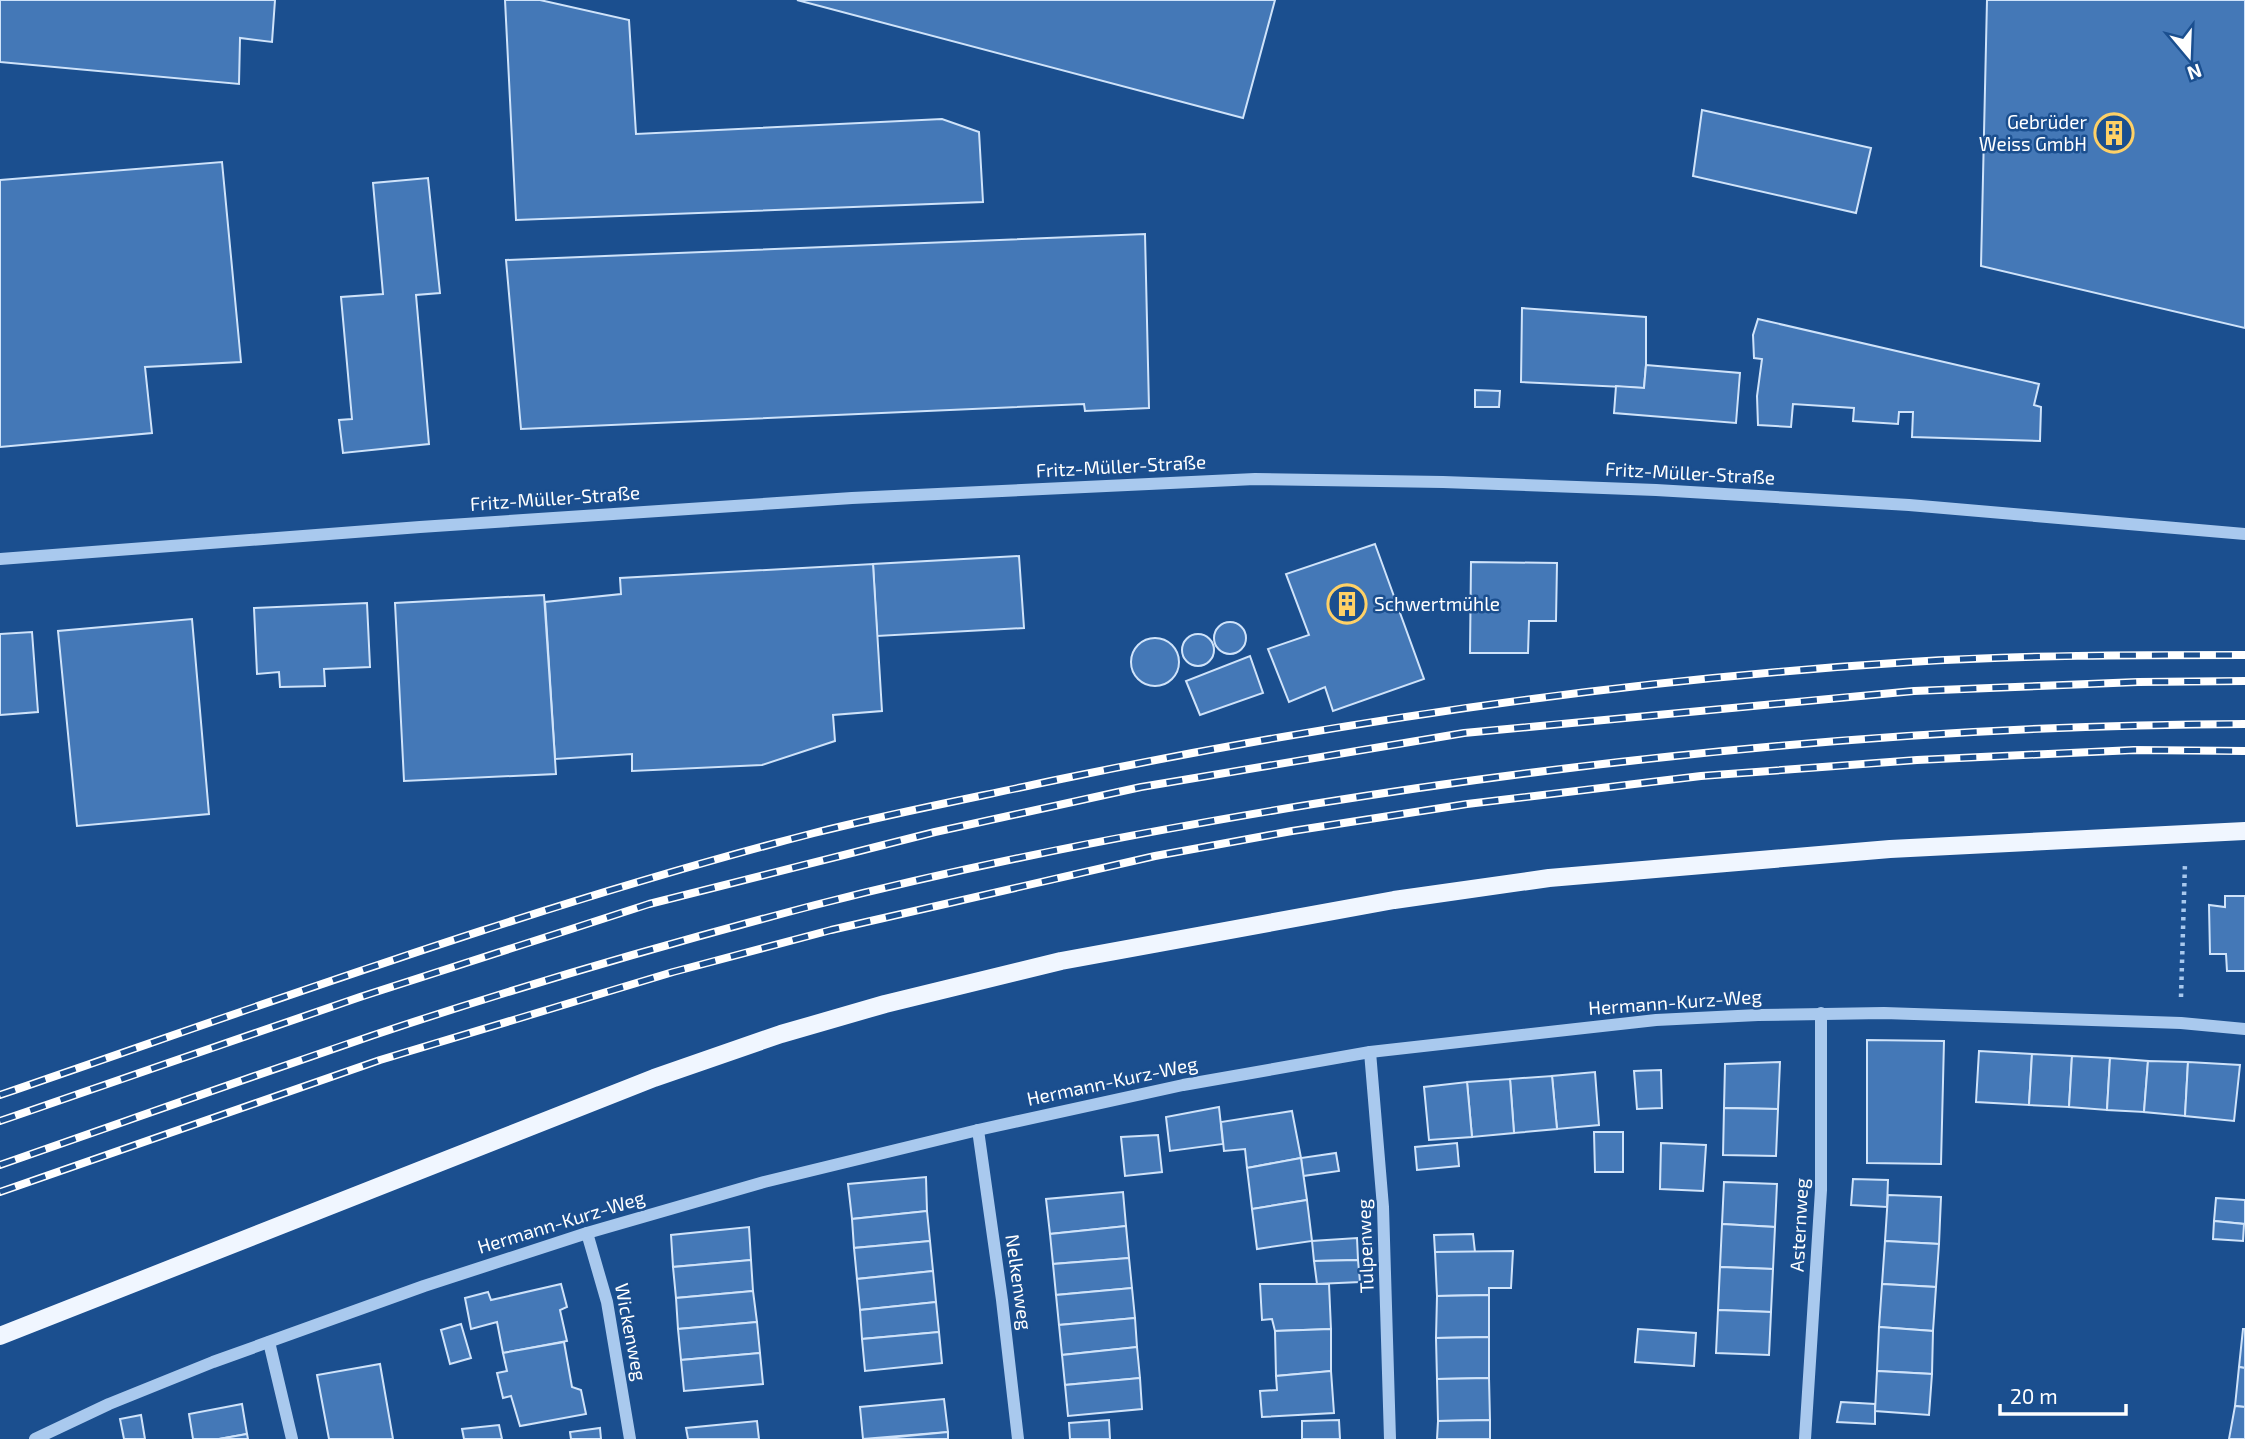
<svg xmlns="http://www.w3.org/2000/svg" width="2245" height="1439" font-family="'Exo 2',sans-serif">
<rect width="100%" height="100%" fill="#1b4f8f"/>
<!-- building -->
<g fill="#4478b7" stroke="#cfe3fa" stroke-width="2">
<path d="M 0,0 L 275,0 L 272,42 L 240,38 L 239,84 L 0,62 Z"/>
<path d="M 505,0 L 540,0 L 629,20 L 636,134 L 942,119 L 979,132 L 983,202 L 516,220 Z"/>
<path d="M 797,0 L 1275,0 L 1243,118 Z"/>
<path d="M 1987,0 L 2245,0 L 2245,328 L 1981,266 Z"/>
<path d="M 1702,110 L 1871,148 L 1856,213 L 1693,176 Z"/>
<path d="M 222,162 L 241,362 L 145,367 L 152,433 L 0,447 L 0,180 Z"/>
<path d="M 428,178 L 440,293 L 416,295 L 429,444 L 343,453 L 339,420 L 352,419 L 341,297 L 383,294 L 373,183 Z"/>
<path d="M 1145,234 L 1149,408 L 1085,411 L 1084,404 L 521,429 L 506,260 Z"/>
<path d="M 1522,308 L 1646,317 L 1646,365 L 1644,388 L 1521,382 Z"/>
<path d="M 1758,319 L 2039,384 L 2034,405 L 2041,407 L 2040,441 L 1912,437 L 1913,412 L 1899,412 L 1898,424 L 1853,421 L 1854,408 L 1793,404 L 1791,427 L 1758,425 L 1757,396 L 1762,359 L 1754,358 L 1753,335 Z"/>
<path d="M 1646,365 L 1740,373 L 1736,423 L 1614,413 L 1616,386 L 1644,388 Z"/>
<path d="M 1475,390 L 1500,391 L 1499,407 L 1475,407 Z"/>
<path d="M 1375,544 L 1424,679 L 1333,711 L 1325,687 L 1289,702 L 1268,649 L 1309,635 L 1286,574 Z"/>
<path d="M 1019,556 L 1024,628 L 877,636 L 873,564 Z"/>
<path d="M 1471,562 L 1557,563 L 1556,621 L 1529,621 L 1528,653 L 1470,653 Z"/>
<path d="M 873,564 L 882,711 L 833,715 L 835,741 L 762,765 L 632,771 L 632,754 L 555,759 L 545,602 L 621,594 L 620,578 Z"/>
<path d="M 544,595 L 556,774 L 404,781 L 395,603 Z"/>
<path d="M 367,603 L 370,667 L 324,669 L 325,686 L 280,687 L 279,672 L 257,674 L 254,608 Z"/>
<path d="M 192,619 L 209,814 L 77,826 L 58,631 Z"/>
<circle cx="1230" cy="638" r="16"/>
<path d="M 32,632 L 38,712 L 0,715 L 0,634 Z"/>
<circle cx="1198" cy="650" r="16"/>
<circle cx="1155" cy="662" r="24"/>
<path d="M 1250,656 L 1263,693 L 1200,715 L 1186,681 Z"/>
<path d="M 2225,896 L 2245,896 L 2245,971 L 2227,971 L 2226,954 L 2210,954 L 2209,905 L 2225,907 Z"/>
<path d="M 1867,1040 L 1944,1041 L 1941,1164 L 1867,1163 Z"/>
<path d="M 1979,1051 L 2032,1054 L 2029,1105 L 1976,1102 Z"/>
<path d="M 2032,1054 L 2072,1056 L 2069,1107 L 2029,1105 Z"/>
<path d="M 2072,1056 L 2110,1058 L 2107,1110 L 2069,1107 Z"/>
<path d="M 2110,1058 L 2148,1061 L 2144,1112 L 2107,1110 Z"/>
<path d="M 2148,1061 L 2188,1062 L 2185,1116 L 2144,1112 Z"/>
<path d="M 1780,1062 L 1778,1109 L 1724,1108 L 1725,1064 Z"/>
<path d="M 2188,1062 L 2240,1065 L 2234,1121 L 2185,1116 Z"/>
<path d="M 1661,1070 L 1662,1108 L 1637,1109 L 1634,1071 Z"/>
<path d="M 1595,1072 L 1599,1125 L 1557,1129 L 1552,1076 Z"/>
<path d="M 1552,1076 L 1557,1129 L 1514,1133 L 1510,1079 Z"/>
<path d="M 1510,1079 L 1514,1133 L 1472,1137 L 1467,1082 Z"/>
<path d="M 1467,1082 L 1472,1137 L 1429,1140 L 1424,1087 Z"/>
<path d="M 1219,1107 L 1223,1144 L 1170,1151 L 1166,1117 Z"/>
<path d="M 1724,1108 L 1778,1109 L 1776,1156 L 1723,1155 Z"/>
<path d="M 1292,1111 L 1301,1158 L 1247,1168 L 1245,1149 L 1224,1151 L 1221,1122 Z"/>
<path d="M 1594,1132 L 1623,1132 L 1623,1172 L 1595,1172 Z"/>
<path d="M 1158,1135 L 1162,1172 L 1125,1176 L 1121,1137 Z"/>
<path d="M 1457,1143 L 1459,1166 L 1417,1170 L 1415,1147 Z"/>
<path d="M 1661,1143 L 1706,1145 L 1703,1191 L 1660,1189 Z"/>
<path d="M 1336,1153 L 1339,1171 L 1303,1176 L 1301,1158 Z"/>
<path d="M 1301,1158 L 1307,1200 L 1252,1209 L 1247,1168 Z"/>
<path d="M 926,1177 L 927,1211 L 852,1219 L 848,1184 Z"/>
<path d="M 1853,1179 L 1888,1180 L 1887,1207 L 1851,1205 Z"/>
<path d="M 1724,1182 L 1777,1184 L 1775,1227 L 1722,1224 Z"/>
<path d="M 1123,1192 L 1126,1226 L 1050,1234 L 1046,1199 Z"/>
<path d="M 1888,1195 L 1941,1197 L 1939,1244 L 1885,1241 Z"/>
<path d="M 2216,1198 L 2245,1200 L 2245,1224 L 2214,1221 Z"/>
<path d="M 1307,1200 L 1312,1241 L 1257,1249 L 1252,1209 Z"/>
<path d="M 927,1211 L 930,1241 L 854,1248 L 852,1219 Z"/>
<path d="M 2214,1221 L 2244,1224 L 2243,1241 L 2213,1239 Z"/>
<path d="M 1722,1224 L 1775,1227 L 1773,1269 L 1720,1267 Z"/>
<path d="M 1126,1226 L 1129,1258 L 1053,1264 L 1050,1234 Z"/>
<path d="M 749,1227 L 751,1260 L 673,1267 L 671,1235 Z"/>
<path d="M 1473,1234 L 1475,1252 L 1435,1252 L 1434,1235 Z"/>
<path d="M 1357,1238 L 1358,1260 L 1314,1261 L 1312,1241 Z"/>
<path d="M 930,1241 L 933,1271 L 857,1279 L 854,1248 Z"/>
<path d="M 1885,1241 L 1939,1244 L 1936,1287 L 1882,1284 Z"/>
<path d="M 1513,1251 L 1511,1288 L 1489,1288 L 1489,1295 L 1437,1296 L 1435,1252 Z"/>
<path d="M 1129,1258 L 1132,1288 L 1056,1295 L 1053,1264 Z"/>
<path d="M 751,1260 L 753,1291 L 676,1298 L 673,1267 Z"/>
<path d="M 1358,1260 L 1360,1282 L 1317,1284 L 1314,1261 Z"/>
<path d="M 1720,1267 L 1773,1269 L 1771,1312 L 1718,1310 Z"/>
<path d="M 933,1271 L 936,1302 L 860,1310 L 857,1279 Z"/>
<path d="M 561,1284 L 567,1307 L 560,1310 L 567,1341 L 503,1353 L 497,1322 L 471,1329 L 465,1298 L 488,1292 L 491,1300 Z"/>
<path d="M 1260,1284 L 1329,1284 L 1331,1329 L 1275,1331 L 1272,1319 L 1262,1320 Z"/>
<path d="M 1882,1284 L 1936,1287 L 1933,1331 L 1879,1327 Z"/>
<path d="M 1132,1288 L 1135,1318 L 1059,1325 L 1056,1295 Z"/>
<path d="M 753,1291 L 757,1322 L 678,1329 L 676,1298 Z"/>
<path d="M 1489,1295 L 1489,1337 L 1436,1338 L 1437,1296 Z"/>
<path d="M 936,1302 L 939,1332 L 862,1339 L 860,1310 Z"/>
<path d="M 1718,1310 L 1771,1312 L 1769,1355 L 1716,1353 Z"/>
<path d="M 1135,1318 L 1137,1347 L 1062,1355 L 1059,1325 Z"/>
<path d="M 757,1322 L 760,1353 L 681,1360 L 678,1329 Z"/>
<path d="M 461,1324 L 471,1358 L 450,1364 L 441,1330 Z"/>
<path d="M 1879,1327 L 1933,1331 L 1932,1374 L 1877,1371 Z"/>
<path d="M 1331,1329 L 1331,1371 L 1276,1376 L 1275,1331 Z"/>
<path d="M 1638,1329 L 1696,1333 L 1694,1366 L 1635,1362 Z"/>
<path d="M 2243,1329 L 2245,1329 L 2245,1368 L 2239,1367 Z"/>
<path d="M 939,1332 L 942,1363 L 865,1371 L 862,1339 Z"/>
<path d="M 1489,1337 L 1489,1378 L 1437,1379 L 1436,1338 Z"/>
<path d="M 564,1342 L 572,1387 L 581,1390 L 586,1414 L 520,1426 L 511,1396 L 503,1398 L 497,1373 L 507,1371 L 503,1353 Z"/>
<path d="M 1137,1347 L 1140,1378 L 1065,1385 L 1062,1355 Z"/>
<path d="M 760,1353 L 763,1384 L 684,1391 L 681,1360 Z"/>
<path d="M 380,1364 L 393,1439 L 329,1439 L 317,1375 Z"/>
<path d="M 2239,1367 L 2245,1368 L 2245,1407 L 2235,1406 Z"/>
<path d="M 1331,1371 L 1334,1413 L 1262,1417 L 1260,1391 L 1277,1390 L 1276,1376 Z"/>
<path d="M 1877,1371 L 1932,1374 L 1929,1415 L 1875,1411 Z"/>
<path d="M 1140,1378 L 1142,1409 L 1068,1416 L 1065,1385 Z"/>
<path d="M 1489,1378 L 1490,1420 L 1438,1421 L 1437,1379 Z"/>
<path d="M 944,1399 L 948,1432 L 863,1439 L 860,1407 Z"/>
<path d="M 1841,1402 L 1875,1404 L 1875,1424 L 1837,1422 Z"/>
<path d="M 242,1404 L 247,1434 L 219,1439 L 193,1439 L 189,1414 Z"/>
<path d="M 2235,1406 L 2245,1407 L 2245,1439 L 2229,1439 Z"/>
<path d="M 141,1415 L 145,1439 L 124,1439 L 120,1419 Z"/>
<path d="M 1109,1420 L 1110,1439 L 1070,1439 L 1069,1423 Z"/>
<path d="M 1339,1420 L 1340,1439 L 1302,1439 L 1302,1421 Z"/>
<path d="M 1490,1420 L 1490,1439 L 1437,1439 L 1438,1421 Z"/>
<path d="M 757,1421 L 759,1439 L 688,1439 L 686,1428 Z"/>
<path d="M 499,1425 L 502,1439 L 464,1439 L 462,1429 Z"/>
<path d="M 600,1428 L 601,1439 L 571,1439 L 570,1432 Z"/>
<path d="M 948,1432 L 948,1439 L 876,1439 Z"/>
<path d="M 247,1434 L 248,1439 L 219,1439 Z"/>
</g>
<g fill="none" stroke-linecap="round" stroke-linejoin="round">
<!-- path -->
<path stroke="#a9c9ee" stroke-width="4.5" stroke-dasharray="3.5 5" stroke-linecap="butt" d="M 2181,997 L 2185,863"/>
<!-- minor -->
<g stroke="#a9c9ee" stroke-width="12">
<path d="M 0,559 L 420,527 L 852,498 L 1255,479 L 1443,482 L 1656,490 L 1909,505 L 2245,534"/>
<path d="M 1370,1052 L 1383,1207 L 1390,1439"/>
<path d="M 978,1130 L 1002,1300 L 1018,1439"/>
<path d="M 587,1233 L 607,1302 L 630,1439"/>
<path d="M 269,1342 L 292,1439"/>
<path d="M 35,1439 L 109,1404 L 213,1362 L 424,1286 L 587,1233 L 764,1182 L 978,1130 L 1183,1085 L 1370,1052 L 1656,1020 L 1758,1015 L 1884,1013 L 2181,1023 L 2245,1029"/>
<path d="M 1805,1439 L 1821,1190 L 1821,1013"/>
</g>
<!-- major -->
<path stroke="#f0f6ff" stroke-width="18" d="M 0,1336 L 654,1078 L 781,1034 L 885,1004 L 1061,961 L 1394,900 L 1549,878 L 1890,849 L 2245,831"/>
<!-- rail casing -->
<g stroke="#fff" stroke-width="8">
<g id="rail">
<path d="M 0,1095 C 269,1003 538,904 814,833 C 893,813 972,798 1051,781 C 1334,722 1622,680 1910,662 C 2021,655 2133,655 2245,655"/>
<path d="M 0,1121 L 360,997 L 649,904 L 935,832 L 1141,787 L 1464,733 L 1914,691 L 2138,682 L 2245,681"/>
<path d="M 0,1165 C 124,1122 247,1078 371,1036 C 517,987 666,944 815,905 C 979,863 1146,831 1313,804 C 1621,755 1933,725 2245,724"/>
<path d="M 0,1192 L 380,1060 L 673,972 L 831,930 L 1155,856 L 1292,831 L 1467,804 L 1701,776 L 1917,760 L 2134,750 L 2245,751"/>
</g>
</g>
<!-- rail -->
<use href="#rail" stroke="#1b4f8f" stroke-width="5" stroke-dasharray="16" stroke-linecap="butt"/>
</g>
<!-- icons -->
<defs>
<g id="building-ring" transform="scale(2.0125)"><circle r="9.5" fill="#1b4f8f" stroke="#ffd166" stroke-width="1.5"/><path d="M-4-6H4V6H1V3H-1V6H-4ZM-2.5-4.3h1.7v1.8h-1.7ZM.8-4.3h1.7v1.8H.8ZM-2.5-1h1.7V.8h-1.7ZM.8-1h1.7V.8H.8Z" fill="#ffd166"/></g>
</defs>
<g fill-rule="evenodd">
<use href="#building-ring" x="2114" y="133"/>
<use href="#building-ring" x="1347" y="604"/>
</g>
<g text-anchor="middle" stroke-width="5" stroke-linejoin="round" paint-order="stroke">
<!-- poi labels -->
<g font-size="19" fill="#fff" stroke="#1b4f8f" text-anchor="end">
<text x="2087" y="129">Gebrüder<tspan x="2087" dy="22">Weiss GmbH</tspan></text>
<text x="1374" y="611" text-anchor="start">Schwertmühle</text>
</g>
<!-- street labels -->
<g font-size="19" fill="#fff" stroke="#1b4f8f">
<text transform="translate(1121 466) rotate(-3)" y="7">Fritz-Müller-Straße</text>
<text transform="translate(1690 473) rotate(3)" y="7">Fritz-Müller-Straße</text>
<text transform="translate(555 498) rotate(-4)" y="7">Fritz-Müller-Straße</text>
<text transform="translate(1675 1002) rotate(-4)" y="7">Hermann-Kurz-Weg</text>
<text transform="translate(1112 1081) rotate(-12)" y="7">Hermann-Kurz-Weg</text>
<text transform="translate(561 1222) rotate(-17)" y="7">Hermann-Kurz-Weg</text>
<text transform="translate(1799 1225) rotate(-87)" y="7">Asternweg</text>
<text transform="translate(1365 1246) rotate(-92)" y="7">Tulpenweg</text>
<text transform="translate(1019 1282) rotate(82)" y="7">Nelkenweg</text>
<text transform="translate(631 1332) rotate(79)" y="7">Wickenweg</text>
</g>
</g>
<!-- north arrow -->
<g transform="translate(2189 56) rotate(161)" stroke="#1b4f8f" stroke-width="5" paint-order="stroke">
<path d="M0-5L12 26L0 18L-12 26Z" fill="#ffffff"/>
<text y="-10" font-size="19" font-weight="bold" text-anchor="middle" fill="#ffffff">N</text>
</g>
<!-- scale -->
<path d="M2000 1404v10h126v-10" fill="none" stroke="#ffffff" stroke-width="3.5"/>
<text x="2010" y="1404" font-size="21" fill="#ffffff" stroke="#1b4f8f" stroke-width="5" paint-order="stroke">20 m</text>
</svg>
